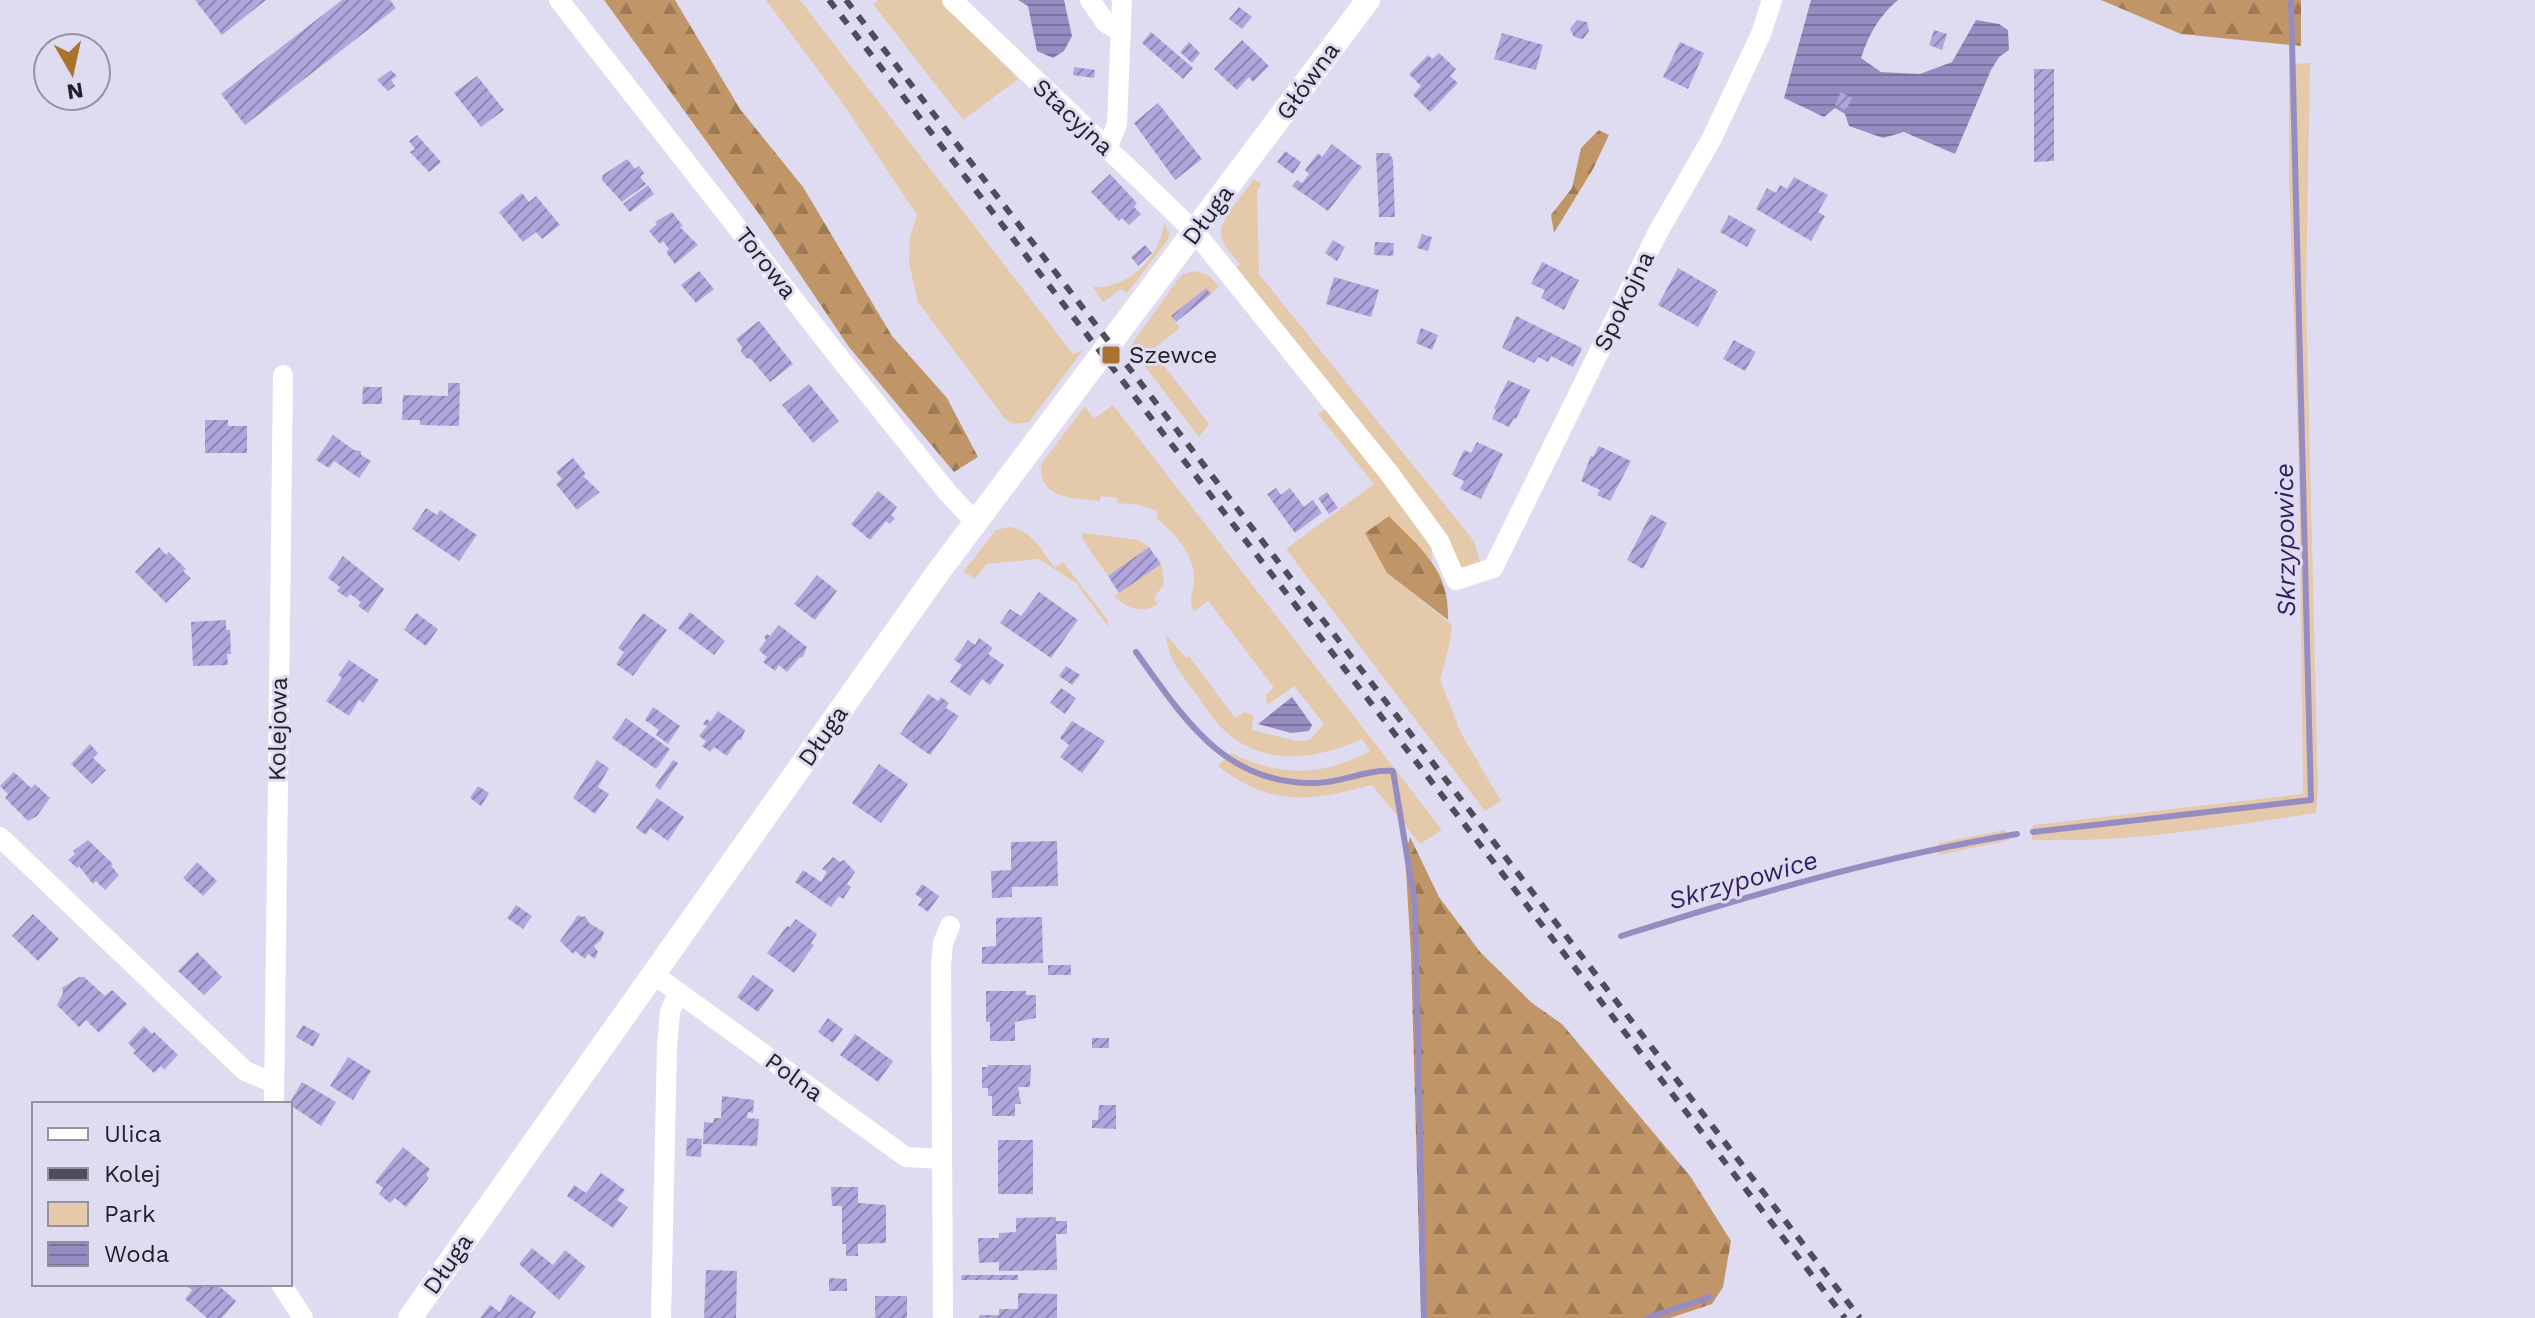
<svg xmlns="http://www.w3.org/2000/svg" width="2535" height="1318" font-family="'Work Sans',sans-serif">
<defs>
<pattern id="forest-firs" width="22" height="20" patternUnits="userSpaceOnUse" patternTransform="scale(2)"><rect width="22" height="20" fill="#c09668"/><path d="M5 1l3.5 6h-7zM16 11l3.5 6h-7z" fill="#9c7a56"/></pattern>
<pattern id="water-rules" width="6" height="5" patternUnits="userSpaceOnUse" patternTransform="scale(2)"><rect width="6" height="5" fill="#978cc2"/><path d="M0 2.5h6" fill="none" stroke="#7b729e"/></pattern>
<pattern id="building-hatch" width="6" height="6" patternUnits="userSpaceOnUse" patternTransform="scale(2)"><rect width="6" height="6" fill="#b0a5dc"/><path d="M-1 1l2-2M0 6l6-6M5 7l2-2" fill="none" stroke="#8f86b3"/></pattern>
</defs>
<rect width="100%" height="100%" fill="#dfdcf2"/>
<!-- green -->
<g fill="#e4c9ab">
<path d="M 766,0 L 800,0 L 1073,354 L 1083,350 L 1029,422 L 1015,424 L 1005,419 L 918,302 L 909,263 L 910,237 L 917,215 L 844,105 Z"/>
<path d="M 878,0 L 941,0 L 1018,79 L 963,120 L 873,4 Z"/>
<path d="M 2310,63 L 2306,295 L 2318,790 L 2316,813 C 2222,827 2127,843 2032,840 L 2033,825 L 2303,794 L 2299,471 L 2289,176 L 2289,64 Z"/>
<path d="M 1254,179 L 1261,184 L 1257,191 L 1259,274 L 1474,541 L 1481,565 L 1461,573 L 1236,268 L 1240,264 C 1233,256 1224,247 1221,236 C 1218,221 1245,192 1254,179 Z"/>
<path d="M 1164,223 L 1169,232 L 1169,238 L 1127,293 L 1121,289 L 1103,302 L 1093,287 C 1128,289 1160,258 1164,223 Z"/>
<path d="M 1196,271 L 1210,276 L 1219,287 L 1211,294 L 1206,289 L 1171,316 L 1180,328 L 1152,350 L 1209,424 L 1199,437 L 1130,347 L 1178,279 L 1183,274 Z"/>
<path d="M 1113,405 L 1442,830 L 1420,844 L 1372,785 C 1311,801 1272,808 1218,766 L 1231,753 C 1280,777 1322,777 1370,751 L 1362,739 C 1314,761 1258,768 1218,724 C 1210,715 1203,703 1196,694 C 1181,674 1168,659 1166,634 L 1186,658 L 1189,656 L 1235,718 L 1244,712 L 1253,715 L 1252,730 L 1296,741 L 1310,740 L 1324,724 L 1294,686 L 1267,705 L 1266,695 L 1274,688 L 1216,611 L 1208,601 L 1194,611 C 1188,600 1193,593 1194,581 C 1196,556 1174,532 1156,518 L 1158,511 L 1140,505 L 1117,503 L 1117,498 L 1101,496 L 1100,501 C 1076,498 1035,499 1042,463 L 1085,406 L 1094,419 Z"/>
<path d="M 1329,407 L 1431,545 L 1432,561 L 1389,516 L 1387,573 L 1452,625 L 1450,642 L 1440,680 L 1461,733 L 1501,801 L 1485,811 L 1286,549 L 1374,484 L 1318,414 Z"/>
<path d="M 1009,527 C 1032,530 1042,551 1055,568 L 1063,562 L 1107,619 L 1109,628 L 1076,583 L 1039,559 L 986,564 L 975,579 L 964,571 L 996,530 Z"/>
<path d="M 1083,533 L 1138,540 L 1149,547 L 1108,576 L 1082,538 Z"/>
<path d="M 1161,564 L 1164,584 L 1154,598 L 1158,604 C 1142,614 1127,609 1114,596 Z"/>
<path d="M 2005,830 L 2010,840 L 1939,855 L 1939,843 Z"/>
</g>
<!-- forest -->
<g fill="url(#forest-firs)">
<path d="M 604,0 L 675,0 L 740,109 L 803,187 L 892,336 L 947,398 L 978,457 L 954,472 L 849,347 L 764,221 Z"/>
<path d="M 2101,0 L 2301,0 L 2301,46 L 2181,34 Z"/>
<path d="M 1599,130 L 1609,135 L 1593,169 L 1554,233 L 1551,215 L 1572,188 L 1581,148 Z"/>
<path d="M 1389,516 C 1422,550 1450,570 1448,620 L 1387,573 L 1365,533 Z"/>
<path d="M 1410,837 L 1439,897 L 1481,953 L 1532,1003 L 1562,1024 L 1690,1176 L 1731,1241 L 1723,1287 L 1712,1304 L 1670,1318 L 1421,1318 L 1411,955 L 1405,854 Z"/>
</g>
<!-- water -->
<g fill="url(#water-rules)">
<path d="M 1018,0 L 1064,0 L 1072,36 L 1064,51 L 1053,58 L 1037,51 L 1028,6 Z"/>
<path d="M 1811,0 L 1898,0 C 1879,16 1869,34 1861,58 L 1881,72 L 1920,74 L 1952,62 L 1976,20 L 1999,24 L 2008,30 L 2009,50 L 1999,57 L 1991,70 L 1955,154 L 1904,132 L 1883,138 L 1849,126 L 1845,114 L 1835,108 L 1824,117 L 1784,98 Z"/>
<path d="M 1292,697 L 1312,725 L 1309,731 L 1291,733 L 1258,724 Z"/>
</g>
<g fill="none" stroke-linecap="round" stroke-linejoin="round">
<!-- stream -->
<g stroke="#978cc2" stroke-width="6">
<path d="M 1136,652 C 1183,717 1224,785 1315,783 C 1342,783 1366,769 1393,771 L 1415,904 L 1424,1318"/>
<path d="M 2033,832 L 2311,800 L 2291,0"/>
<path d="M 1621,936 C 1751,895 1882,856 2017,834"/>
<path d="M 1647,1318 L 1710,1297"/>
</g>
</g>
<!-- building -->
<g fill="url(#building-hatch)">
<path d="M 195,0 L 266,0 L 222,35 Z"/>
<path d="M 342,0 L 390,0 L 396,8 L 245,125 L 221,94 Z"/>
<path d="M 1239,7 L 1252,17 L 1242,29 L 1229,19 Z"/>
<path d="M 1577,20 L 1587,22 L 1589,31 L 1583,39 L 1574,37 L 1570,29 Z"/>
<path d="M 1934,30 L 1947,34 L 1942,50 L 1929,45 Z"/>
<path d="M 1151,32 L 1193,68 L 1183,79 L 1142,43 Z"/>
<path d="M 1502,33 L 1543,45 L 1536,70 L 1494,59 Z"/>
<path d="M 1242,40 L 1269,66 L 1253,82 L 1249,77 L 1237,90 L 1214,69 Z"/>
<path d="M 1189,42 L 1200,53 L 1192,63 L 1180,52 Z"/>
<path d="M 1680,42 L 1704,53 L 1688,89 L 1663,77 Z"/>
<path d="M 1439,53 L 1456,69 L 1450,76 L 1458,83 L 1430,112 L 1413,95 L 1421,86 L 1409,74 L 1428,55 L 1432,59 Z"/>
<path d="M 1074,67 L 1095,70 L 1094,78 L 1073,75 Z"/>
<path d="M 2034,69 L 2054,69 L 2054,161 L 2034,162 Z"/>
<path d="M 391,70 L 397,76 L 391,80 L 395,86 L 388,91 L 377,80 Z"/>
<path d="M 477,76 L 504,110 L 481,127 L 454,93 Z"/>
<path d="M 1841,92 L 1852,98 L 1846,110 L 1835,105 Z"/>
<path d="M 1158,103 L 1202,159 L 1175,180 L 1134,123 Z"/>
<path d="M 417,135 L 441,162 L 429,172 L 410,152 L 415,149 L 409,141 Z"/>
<path d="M 1332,144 L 1362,167 L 1328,211 L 1292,186 L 1297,180 L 1302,183 L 1309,174 L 1305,170 L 1318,153 L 1322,157 Z"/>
<path d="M 1285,151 L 1301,162 L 1293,174 L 1277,162 Z"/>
<path d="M 1376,153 L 1389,153 L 1393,160 L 1395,217 L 1379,217 Z"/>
<path d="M 627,159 L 635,169 L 639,166 L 644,173 L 640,177 L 646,184 L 622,202 L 602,180 L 603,175 Z"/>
<path d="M 1110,174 L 1137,203 L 1134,207 L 1141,214 L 1129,225 L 1122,218 L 1119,221 L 1091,192 Z"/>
<path d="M 1794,177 L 1828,195 L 1818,212 L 1825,216 L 1811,241 L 1756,209 L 1767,188 L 1776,193 L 1780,185 L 1787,189 Z"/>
<path d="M 648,185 L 654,194 L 630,212 L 623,204 Z"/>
<path d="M 522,193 L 529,202 L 536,196 L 560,225 L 542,239 L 536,232 L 523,242 L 499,212 Z"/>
<path d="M 672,212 L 683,226 L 680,227 L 698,245 L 675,264 L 666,252 L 669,249 L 663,241 L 660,244 L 649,231 L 657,224 L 655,222 Z"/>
<path d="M 1729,215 L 1756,230 L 1747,247 L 1720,232 Z"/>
<path d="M 1422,234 L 1432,237 L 1428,251 L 1417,248 Z"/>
<path d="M 1333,240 L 1345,247 L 1337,261 L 1325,253 Z"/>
<path d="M 1375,242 L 1394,243 L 1393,256 L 1374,255 Z"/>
<path d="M 1145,245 L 1152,253 L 1138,266 L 1131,257 Z"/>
<path d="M 1542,262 L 1579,280 L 1564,310 L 1541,298 L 1545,290 L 1531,284 Z"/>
<path d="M 1678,268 L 1718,291 L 1698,327 L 1658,305 Z"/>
<path d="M 699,271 L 714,289 L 696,303 L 681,285 Z"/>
<path d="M 1334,277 L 1379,290 L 1371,317 L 1326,304 Z"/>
<path d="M 1206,288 L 1211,294 L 1176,322 L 1171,316 Z"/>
<path d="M 1516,316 L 1582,348 L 1573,367 L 1551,356 L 1548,362 L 1538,357 L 1534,363 L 1502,348 Z"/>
<path d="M 759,321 L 793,364 L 770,382 L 751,359 L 746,358 L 741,352 L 742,347 L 736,339 Z"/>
<path d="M 1421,328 L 1438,335 L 1432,350 L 1416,343 Z"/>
<path d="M 1734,340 L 1756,352 L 1745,371 L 1723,359 Z"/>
<path d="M 1508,380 L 1530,390 L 1516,419 L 1514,418 L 1509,427 L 1492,419 L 1496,410 L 1494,408 Z"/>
<path d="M 448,383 L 460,383 L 459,426 L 420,425 L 420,420 L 402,420 L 403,395 L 448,396 Z"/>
<path d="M 809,384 L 839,421 L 813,443 L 782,405 Z"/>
<path d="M 363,387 L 382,387 L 382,404 L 362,404 Z"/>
<path d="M 205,420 L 228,420 L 228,426 L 247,426 L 247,453 L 205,453 Z"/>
<path d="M 333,435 L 354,450 L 361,451 L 361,455 L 371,461 L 359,478 L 334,461 L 329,468 L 316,460 Z"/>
<path d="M 1477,442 L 1503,454 L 1481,499 L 1460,489 L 1464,481 L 1452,475 L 1464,450 L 1471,453 Z"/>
<path d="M 1599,446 L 1631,461 L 1610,501 L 1597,495 L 1600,490 L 1581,481 L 1591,456 L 1593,457 Z"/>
<path d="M 573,458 L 586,474 L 583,476 L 600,492 L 577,510 L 556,484 L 562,479 L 556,472 Z"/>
<path d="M 1276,488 L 1281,495 L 1290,488 L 1304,507 L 1313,500 L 1322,513 L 1295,533 L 1267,494 Z"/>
<path d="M 878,491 L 897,507 L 891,515 L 895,518 L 890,524 L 886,521 L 870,540 L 851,524 Z"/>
<path d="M 1327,492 L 1338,508 L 1329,514 L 1318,498 Z"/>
<path d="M 426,508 L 437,515 L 440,510 L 477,535 L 459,561 L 412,529 Z"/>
<path d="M 1651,514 L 1667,523 L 1643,569 L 1627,560 Z"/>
<path d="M 159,547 L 166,555 L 169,552 L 186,569 L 183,571 L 191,578 L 166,603 L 135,572 Z"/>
<path d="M 1149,547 L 1161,564 L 1119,593 L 1108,576 Z"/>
<path d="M 343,556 L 384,589 L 368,613 L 358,606 L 361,602 L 350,594 L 347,598 L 337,591 L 340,587 L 328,578 Z"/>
<path d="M 817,575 L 837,591 L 815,620 L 794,604 Z"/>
<path d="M 1039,592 L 1078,620 L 1051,658 L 1000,623 L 1010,609 L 1021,616 Z"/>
<path d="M 690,612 L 725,641 L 714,655 L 678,628 Z"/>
<path d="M 416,613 L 438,629 L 426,646 L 404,630 Z"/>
<path d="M 643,613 L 667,630 L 633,676 L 616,664 L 624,652 L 618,648 Z"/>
<path d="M 226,620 L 226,630 L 230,630 L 231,654 L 227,654 L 228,665 L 193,666 L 191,622 Z"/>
<path d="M 779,625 L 807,647 L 803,657 L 799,658 L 787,672 L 779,665 L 775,671 L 763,662 L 767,657 L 759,650 L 766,640 L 764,637 L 767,634 L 770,636 Z"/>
<path d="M 979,638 L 993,648 L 988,654 L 1004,665 L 990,685 L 982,679 L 970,696 L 950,682 L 962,665 L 954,660 L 968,640 L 975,645 Z"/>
<path d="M 349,660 L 379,680 L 363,703 L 359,700 L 349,716 L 326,701 L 342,678 L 338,675 Z"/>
<path d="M 1066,666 L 1080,675 L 1072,685 L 1059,676 Z"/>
<path d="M 1061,688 L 1076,698 L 1065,714 L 1050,703 Z"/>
<path d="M 928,694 L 938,701 L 941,697 L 949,703 L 946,708 L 959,716 L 930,755 L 900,734 Z"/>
<path d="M 653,707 L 680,726 L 668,744 L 656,735 L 659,730 L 645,720 Z"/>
<path d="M 718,711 L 745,730 L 741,740 L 738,740 L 727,756 L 714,747 L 710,752 L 702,746 L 706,741 L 699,736 L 707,726 L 703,724 L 707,719 L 710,722 Z"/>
<path d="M 626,718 L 670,749 L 656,769 L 612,738 Z"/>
<path d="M 1072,721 L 1105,741 L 1082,773 L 1060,757 L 1069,745 L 1060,738 Z"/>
<path d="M 90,744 L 98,753 L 93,758 L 106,770 L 92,784 L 71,764 Z"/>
<path d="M 597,760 L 609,768 L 598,787 L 609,794 L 595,814 L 573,798 Z"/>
<path d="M 673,760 L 678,763 L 660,790 L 655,786 Z"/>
<path d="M 879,764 L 908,784 L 881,823 L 852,803 Z"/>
<path d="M 14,772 L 31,788 L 35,784 L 50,798 L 37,816 L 28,821 L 5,798 L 8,794 L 0,786 Z"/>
<path d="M 478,786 L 489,793 L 481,806 L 470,798 Z"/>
<path d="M 657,798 L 684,817 L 668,841 L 650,828 L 646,835 L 636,828 Z"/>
<path d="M 88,840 L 113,864 L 111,866 L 119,875 L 105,890 L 96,881 L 93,884 L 79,866 L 77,868 L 68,860 L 75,854 L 73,851 Z"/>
<path d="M 1057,841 L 1058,886 L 1012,887 L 1012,897 L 992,898 L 991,871 L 1011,870 L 1011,842 Z"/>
<path d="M 833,857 L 840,862 L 844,860 L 855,872 L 847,884 L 851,887 L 843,899 L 839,896 L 831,907 L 795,882 L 803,870 L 821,882 L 827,872 L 822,869 Z"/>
<path d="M 197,862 L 217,881 L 203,896 L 183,878 Z"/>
<path d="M 922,884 L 939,896 L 928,912 L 918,905 L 922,899 L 915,894 Z"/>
<path d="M 516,905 L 532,916 L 523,929 L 507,918 Z"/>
<path d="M 33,914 L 59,939 L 38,961 L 12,936 Z"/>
<path d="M 578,915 L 582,917 L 585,916 L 589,923 L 604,932 L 601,940 L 594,946 L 598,952 L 595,959 L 588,954 L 585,959 L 575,951 L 573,954 L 560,941 Z"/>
<path d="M 1042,917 L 1043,963 L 982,964 L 982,947 L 996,946 L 996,918 Z"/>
<path d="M 796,919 L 817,934 L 811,943 L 814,945 L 794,973 L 767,953 L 787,926 L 790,927 Z"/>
<path d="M 197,952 L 222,977 L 204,995 L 178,971 Z"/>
<rect x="1048" y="965" width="23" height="10"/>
<path d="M 753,975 L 774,990 L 758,1012 L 737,997 Z"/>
<path d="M 79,977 L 84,977 L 105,996 L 112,990 L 127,1004 L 99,1033 L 86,1020 L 79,1027 L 57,1005 L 63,993 L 62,988 Z"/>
<path d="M 986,991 L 1026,991 L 1026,995 L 1036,995 L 1036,1018 L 1015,1022 L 1015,1041 L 990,1041 L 990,1022 L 986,1022 Z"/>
<path d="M 828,1018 L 843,1029 L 833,1043 L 818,1032 Z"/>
<path d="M 303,1025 L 320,1034 L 313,1047 L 296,1037 Z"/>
<path d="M 144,1026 L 152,1034 L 154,1032 L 178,1055 L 164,1070 L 161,1066 L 154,1073 L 133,1053 L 136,1051 L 128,1043 Z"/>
<path d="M 855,1034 L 893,1061 L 878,1082 L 840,1055 Z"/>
<rect x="1092" y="1038" width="17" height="10"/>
<path d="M 348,1057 L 371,1071 L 353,1100 L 330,1086 Z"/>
<path d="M 988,1065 L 1031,1065 L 1030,1087 L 1018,1087 L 1021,1104 L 1015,1104 L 1015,1116 L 992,1116 L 992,1096 L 988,1096 L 988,1088 L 982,1088 L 982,1067 L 988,1067 Z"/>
<path d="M 302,1082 L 336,1102 L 321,1126 L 289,1104 Z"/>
<path d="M 722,1096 L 754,1100 L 753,1113 L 748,1112 L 747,1118 L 759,1119 L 757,1146 L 703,1144 L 704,1122 L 713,1123 L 714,1118 L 721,1118 Z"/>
<path d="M 1099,1105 L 1116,1105 L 1116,1129 L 1092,1128 L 1092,1120 L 1098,1120 Z"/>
<path d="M 687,1138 L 702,1139 L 701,1157 L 686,1156 Z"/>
<rect x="998" y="1140" width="35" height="54"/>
<path d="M 403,1147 L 430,1169 L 426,1175 L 429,1178 L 406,1207 L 395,1198 L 390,1203 L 379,1194 L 383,1188 L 375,1182 Z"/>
<path d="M 601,1173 L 625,1190 L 617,1200 L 628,1207 L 613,1228 L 567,1196 L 574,1185 L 586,1193 Z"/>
<path d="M 831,1187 L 858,1187 L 858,1203 L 886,1205 L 886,1243 L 858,1244 L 858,1256 L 846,1256 L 846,1244 L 842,1244 L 842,1206 L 832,1206 Z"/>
<path d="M 1056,1217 L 1056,1221 L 1067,1221 L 1067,1234 L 1056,1234 L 1057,1270 L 999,1271 L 999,1262 L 979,1263 L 978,1238 L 999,1238 L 999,1233 L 1016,1232 L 1016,1218 Z"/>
<path d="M 532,1248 L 553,1265 L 565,1250 L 586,1267 L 559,1300 L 519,1264 Z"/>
<path d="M 706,1270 L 737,1271 L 736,1318 L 704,1318 Z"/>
<path d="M 962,1275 L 1018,1275 L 1018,1280 L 961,1280 Z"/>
<path d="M 829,1278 L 847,1279 L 847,1291 L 829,1291 Z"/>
<path d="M 189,1284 L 221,1284 L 219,1286 L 236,1301 L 222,1318 L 207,1318 L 185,1299 L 192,1290 L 187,1286 Z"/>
<path d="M 1018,1293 L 1057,1294 L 1057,1318 L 979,1318 L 979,1315 L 999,1315 L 999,1309 L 1018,1309 Z"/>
<path d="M 510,1294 L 536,1312 L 532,1318 L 480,1318 L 490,1305 L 500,1312 Z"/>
<rect x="875" y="1296" width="32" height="22"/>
</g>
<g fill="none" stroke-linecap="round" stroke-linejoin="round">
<!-- minor -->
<g stroke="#fff" stroke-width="20">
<path d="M 559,0 L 842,361 L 948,493 L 976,523"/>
<path d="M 952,0 L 1195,232 L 1389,473 L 1439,541 L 1456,580 L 1493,568 L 1658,232 L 1711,140 L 1761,34 L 1772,0"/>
<path d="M 1090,0 L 1106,23 L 1121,32"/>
<path d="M 1107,149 L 1117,124 L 1122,0"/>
<path d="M 0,837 L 245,1071 L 274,1083"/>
<path d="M 653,974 L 906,1157 L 942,1159"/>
<path d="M 274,1104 L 283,375"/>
<path d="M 281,1284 L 303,1318"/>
<path d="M 661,1318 L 667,1046 L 670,1012 L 678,993"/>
<path d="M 943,1318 L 941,966 L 943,943 L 950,926"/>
</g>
<!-- tertiary -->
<path stroke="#fff" stroke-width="24" d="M 410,1318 L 939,571 L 1368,0"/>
<!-- rail -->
<g stroke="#4f4d59" stroke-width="6" stroke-dasharray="10 10" stroke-linecap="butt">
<path d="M 829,0 L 1845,1318"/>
<path d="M 846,0 L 1860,1318"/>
</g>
</g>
<!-- markers -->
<rect fill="#a9732e" stroke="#dfdcf2" stroke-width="3" x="1101" y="345" width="20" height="20" rx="4"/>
<g text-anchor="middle" stroke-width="6" stroke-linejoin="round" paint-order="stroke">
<!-- street labels -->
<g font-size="24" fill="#23212a" stroke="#dfdcf2">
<text transform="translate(1308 81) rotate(-54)" y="8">Główna</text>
<text transform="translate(1073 117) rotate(43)" y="8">Stacyjna</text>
<text transform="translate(1208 215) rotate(-53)" y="8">Długa</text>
<text transform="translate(766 263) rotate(52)" y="8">Torowa</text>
<text transform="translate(1624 301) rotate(-64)" y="8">Spokojna</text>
<text transform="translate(278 729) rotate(-89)" y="8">Kolejowa</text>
<text transform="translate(823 736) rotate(-55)" y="8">Długa</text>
<text transform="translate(794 1077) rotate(36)" y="8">Polna</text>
<text transform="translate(448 1264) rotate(-55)" y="8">Długa</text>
</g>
<!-- poi labels -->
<g font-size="24" fill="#23212a" stroke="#dfdcf2" text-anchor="start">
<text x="1129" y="363">Szewce</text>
</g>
<!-- water labels -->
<g font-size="26" font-style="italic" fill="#331f5f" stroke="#dfdcf2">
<text transform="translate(2285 540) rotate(-91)" y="9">Skrzypowice</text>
<text transform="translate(1743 880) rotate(-16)" y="9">Skrzypowice</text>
</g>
</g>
<!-- legend -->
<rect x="32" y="1102" width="260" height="184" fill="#dfdcf2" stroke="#9491a2" stroke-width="2"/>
<rect x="48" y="1128" width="40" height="12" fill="#ffffff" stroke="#9491a2" stroke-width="2"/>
<text x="104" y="1142" font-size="24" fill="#23212a">Ulica</text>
<rect x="48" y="1168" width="40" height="12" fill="#4f4d59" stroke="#9491a2" stroke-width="2"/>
<text x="104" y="1182" font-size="24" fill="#23212a">Kolej</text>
<rect x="48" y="1202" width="40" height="24" fill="#e4c9ab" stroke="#9491a2" stroke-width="2"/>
<text x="104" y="1222" font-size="24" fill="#23212a">Park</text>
<rect x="48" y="1242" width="40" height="24" fill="url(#water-rules)" stroke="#9491a2" stroke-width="2"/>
<text x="104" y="1262" font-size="24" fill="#23212a">Woda</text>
<!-- north arrow -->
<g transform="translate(72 72) rotate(171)"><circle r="38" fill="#dfdcf2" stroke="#9491a2" stroke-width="2"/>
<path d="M0-6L14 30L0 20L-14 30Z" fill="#a9732e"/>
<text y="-12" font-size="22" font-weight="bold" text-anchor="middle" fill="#23212a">N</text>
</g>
</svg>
